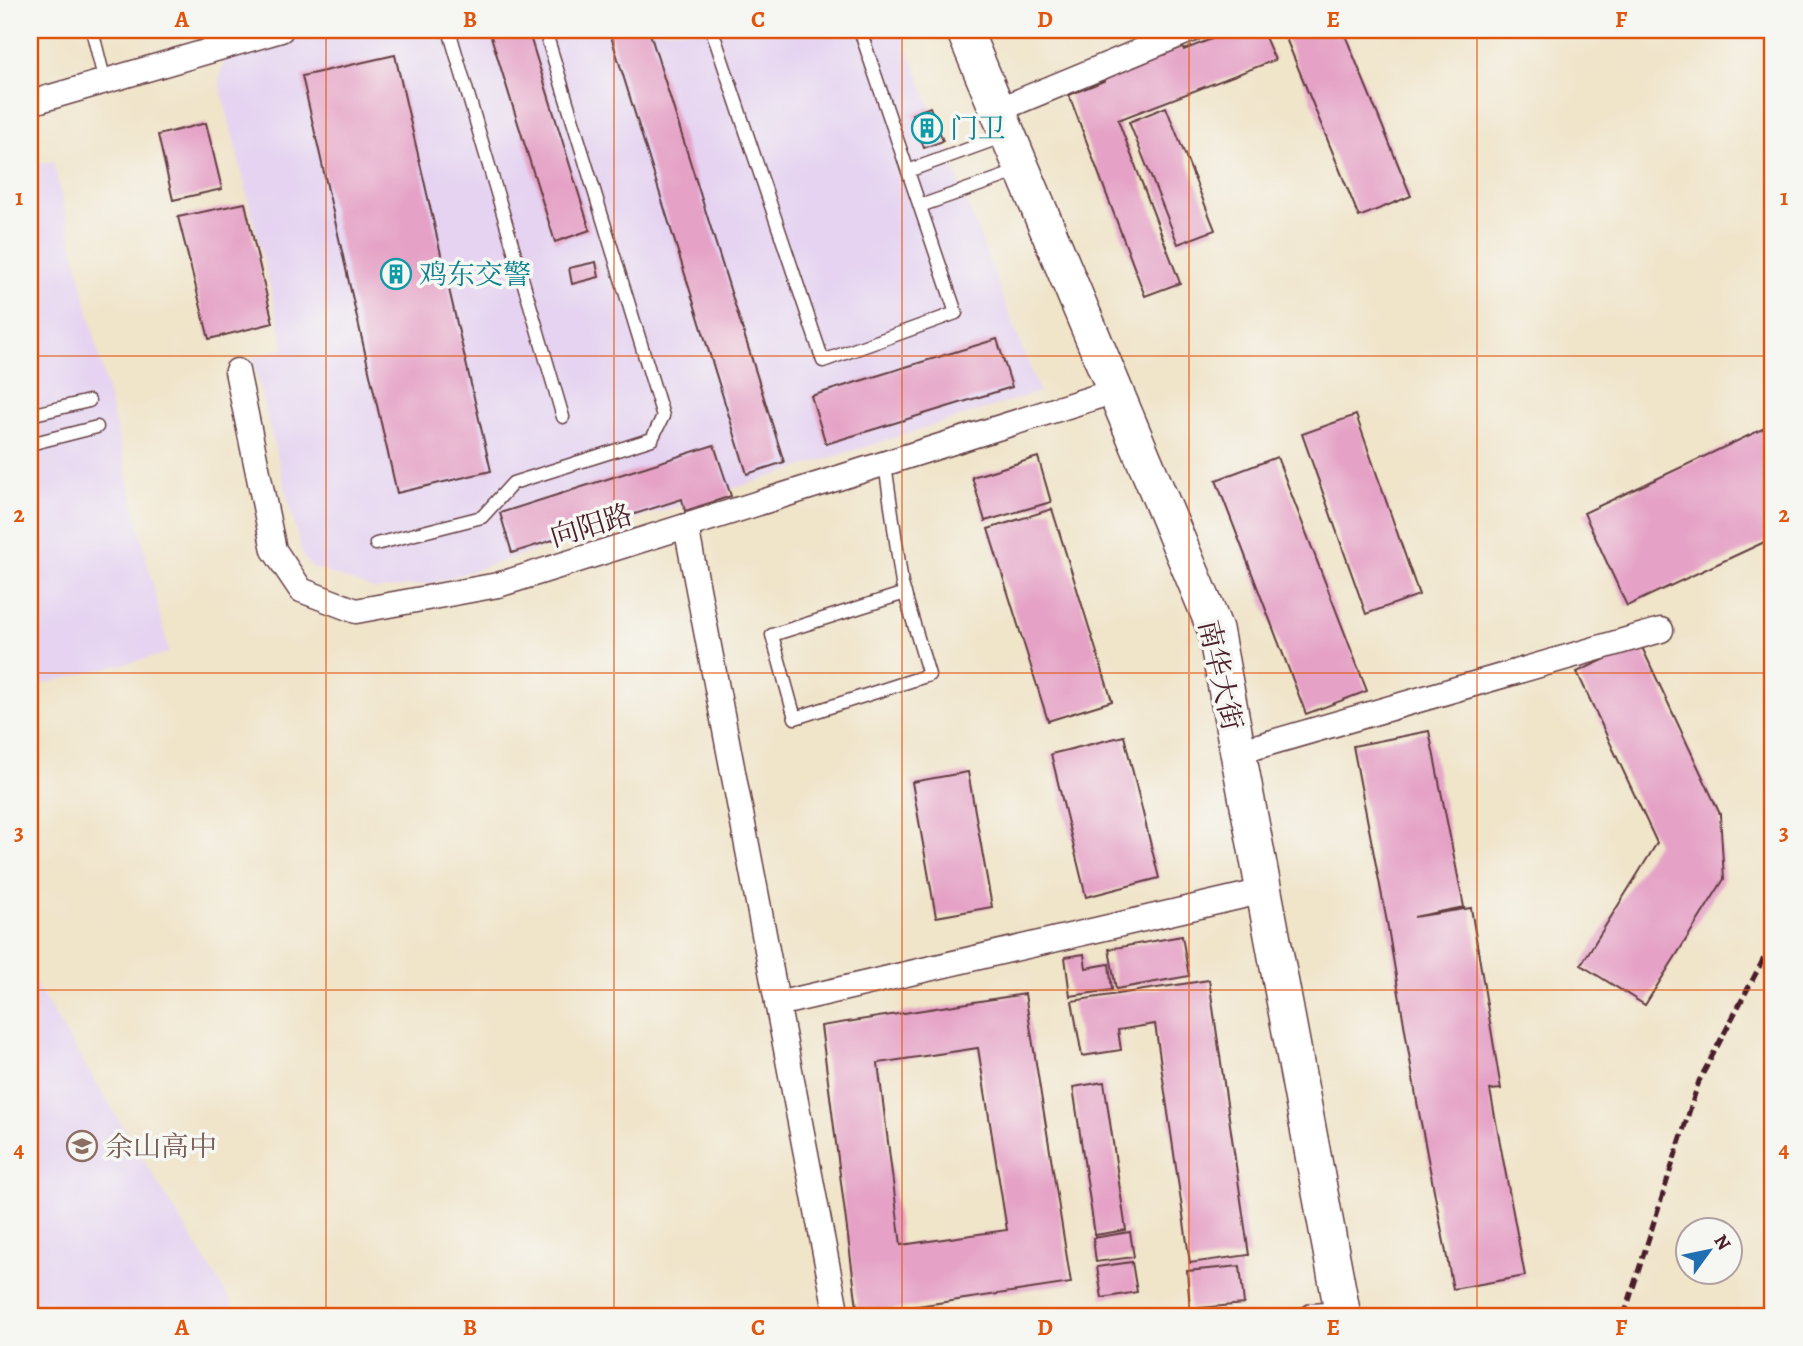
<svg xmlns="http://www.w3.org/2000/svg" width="1803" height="1346" font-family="Alegreya,'Noto Serif SC',serif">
<rect width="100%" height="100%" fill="#f6f6f2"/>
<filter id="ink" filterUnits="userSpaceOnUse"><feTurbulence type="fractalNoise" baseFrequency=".0143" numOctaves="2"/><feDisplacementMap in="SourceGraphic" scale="14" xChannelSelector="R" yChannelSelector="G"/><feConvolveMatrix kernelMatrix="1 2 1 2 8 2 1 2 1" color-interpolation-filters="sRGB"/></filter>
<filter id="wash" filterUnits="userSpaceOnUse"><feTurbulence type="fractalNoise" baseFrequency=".00686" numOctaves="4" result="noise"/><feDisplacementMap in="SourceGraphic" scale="28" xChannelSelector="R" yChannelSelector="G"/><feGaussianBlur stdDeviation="1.57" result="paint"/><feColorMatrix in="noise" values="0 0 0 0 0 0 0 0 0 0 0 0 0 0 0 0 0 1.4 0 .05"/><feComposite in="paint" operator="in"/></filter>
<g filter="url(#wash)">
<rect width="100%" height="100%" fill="#f0e4c9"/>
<!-- built -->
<g fill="#e5d3f1">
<path d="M 326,30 L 901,30 L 1039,392 L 433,583 L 376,590 L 312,567 L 303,557 L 252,358 L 285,348 L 219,80 L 225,59 Z"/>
<path d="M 53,161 L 169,653 L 30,687 L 30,167 Z"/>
<path d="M 30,976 L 240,1316 L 30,1316 Z"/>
</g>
<g id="blocks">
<!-- building -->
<g fill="#e5a2c6" fill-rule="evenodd">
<path d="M 489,30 L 528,30 L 590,230 L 555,242 Z"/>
<path d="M 609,30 L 649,30 L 784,462 L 747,474 Z"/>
<path d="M 1234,30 L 1262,30 L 1275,60 L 1118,120 L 1180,283 L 1145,296 L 1069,95 L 1104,81 L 1103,77 L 1183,47 L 1184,50 Z"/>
<path d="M 1286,30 L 1343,30 L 1411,196 L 1359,217 L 1283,31 Z"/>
<path d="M 395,55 L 491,471 L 397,493 L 302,76 Z"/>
<path d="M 930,107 L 943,141 L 924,148 L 912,114 Z"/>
<path d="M 1166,107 L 1215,230 L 1178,244 L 1129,122 Z"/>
<path d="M 206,123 L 222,189 L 173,200 L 158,135 Z"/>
<path d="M 245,203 L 273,323 L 209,339 L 178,217 Z"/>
<path d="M 596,262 L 599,277 L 572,284 L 569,268 Z"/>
<path d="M 997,339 L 1012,387 L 826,444 L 811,396 Z"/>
<path d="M 1356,415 L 1419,595 L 1366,614 L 1302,434 Z"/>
<path d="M 1773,424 L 1773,538 L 1627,606 L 1584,513 Z"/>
<path d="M 714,445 L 731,496 L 685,511 L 682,499 L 512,553 L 500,513 Z"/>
<path d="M 1038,457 L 1051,502 L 985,521 L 972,477 Z"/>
<path d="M 1277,457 L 1367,691 L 1306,714 L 1216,480 Z"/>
<path d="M 1052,509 L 1112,701 L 1048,721 L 988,529 Z"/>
<path d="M 1640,643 L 1720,814 L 1724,879 L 1645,1005 L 1581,965 L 1657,843 L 1577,672 Z"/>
<path d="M 1429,731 L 1464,907 L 1414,917 L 1471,908 L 1501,1089 L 1490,1090 L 1525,1276 L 1453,1289 L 1417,1102 L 1387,922 L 1353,746 Z"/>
<path d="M 1124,736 L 1159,878 L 1086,897 L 1051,754 Z"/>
<path d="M 968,772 L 992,907 L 936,917 L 912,782 Z"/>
<path d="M 1182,936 L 1189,976 L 1116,989 L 1109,949 Z"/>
<path d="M 1084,954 L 1086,968 L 1109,964 L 1112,990 L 1070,996 L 1065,957 Z"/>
<path d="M 1209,980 L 1249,1255 L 1190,1263 L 1155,1024 L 1118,1030 L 1121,1050 L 1082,1056 L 1072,1001 Z"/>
<path d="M 1025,994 L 1071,1283 L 858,1315 L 821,1026 ZM 978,1048 L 1007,1230 L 901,1245 L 878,1063 Z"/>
<path d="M 1104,1082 L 1126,1230 L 1095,1235 L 1073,1087 Z"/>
<path d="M 1130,1232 L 1134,1257 L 1096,1262 L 1093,1238 Z"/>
<path d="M 1132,1262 L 1137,1292 L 1102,1298 L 1097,1267 Z"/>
<path d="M 1240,1266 L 1244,1304 L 1190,1309 L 1187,1271 Z"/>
</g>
</g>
</g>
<g filter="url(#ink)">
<use href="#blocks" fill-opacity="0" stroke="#633d43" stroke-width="2"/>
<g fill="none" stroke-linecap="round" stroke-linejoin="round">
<!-- service casing -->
<g stroke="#633d43" stroke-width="15">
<g id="service">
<path d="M 92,30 L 105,82"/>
<path d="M 449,30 L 563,417"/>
<path d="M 712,30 L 823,361 L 956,313 L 860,30"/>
<path d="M 908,171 L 1007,135"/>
<path d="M 920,206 L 1022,170"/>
<path d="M 30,415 L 89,401"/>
<path d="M 30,444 L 97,427"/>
<path d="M 885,464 L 902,584 L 929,675 L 795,718 L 772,635 L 905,593"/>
<path d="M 376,544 L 482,517 L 513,483 L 652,439 L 663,416 L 545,30"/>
</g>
</g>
<!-- minor casing -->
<g stroke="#633d43" stroke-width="27">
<g id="minor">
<path d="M 30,103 L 281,30"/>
<path d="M 998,110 L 1191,30"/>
<path d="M 237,371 L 274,550 L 301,590 L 356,611 L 498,585 L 1115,391"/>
<path d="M 686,526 L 837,1316"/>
<path d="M 1238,752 L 1661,630"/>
<path d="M 777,1004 L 1264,891"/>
<path d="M 1312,1316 L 1342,1314"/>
</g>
</g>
<!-- secondary casing -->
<g stroke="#633d43" stroke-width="38">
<path id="secondary" d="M 964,30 L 1215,629 L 1343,1316"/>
</g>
<!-- service -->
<use href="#service" stroke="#fff" stroke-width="12"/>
<!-- minor -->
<use href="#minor" stroke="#fff" stroke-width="24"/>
<!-- secondary -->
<use href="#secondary" stroke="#fff" stroke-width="35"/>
<!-- rail -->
<path stroke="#4a1f2b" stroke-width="5" stroke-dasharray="10 5" stroke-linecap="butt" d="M 1624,1316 L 1699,1081 L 1773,941"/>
</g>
</g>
<!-- grid -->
<path fill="none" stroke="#e0560e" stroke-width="2" stroke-opacity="0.55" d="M 326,30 L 326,1316M 614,30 L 614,1316M 902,30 L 902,1316M 1189,30 L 1189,1316M 1477,30 L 1477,1316M 30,356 L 1773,356M 30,673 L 1773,673M 30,990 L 1773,990"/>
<!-- icons -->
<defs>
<g id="building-ring" transform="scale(1.575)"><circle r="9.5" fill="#f6f6f2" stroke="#0f9aa8" stroke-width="1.5"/><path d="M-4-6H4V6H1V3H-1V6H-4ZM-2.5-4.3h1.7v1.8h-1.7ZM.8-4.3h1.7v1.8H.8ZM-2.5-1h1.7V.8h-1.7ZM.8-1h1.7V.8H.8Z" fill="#0f9aa8"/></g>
<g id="school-ring" transform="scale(1.575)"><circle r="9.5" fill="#f6f6f2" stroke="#8d6e63" stroke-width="1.5"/><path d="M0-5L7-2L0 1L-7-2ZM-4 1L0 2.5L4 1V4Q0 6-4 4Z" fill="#8d6e63"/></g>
</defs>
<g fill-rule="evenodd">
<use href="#building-ring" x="927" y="128"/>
<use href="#building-ring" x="396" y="274"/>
<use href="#school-ring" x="82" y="1146"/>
</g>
<g text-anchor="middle" stroke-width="7" stroke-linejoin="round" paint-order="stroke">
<!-- culture labels -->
<g font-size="28" fill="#0d838f" stroke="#f6f6f2" text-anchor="start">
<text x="950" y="138">门卫</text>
<text x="419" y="284">鸡东交警</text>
</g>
<!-- street labels -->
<g font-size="28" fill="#4a1f2b" stroke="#f6f6f2">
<text transform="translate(591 525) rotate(-17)" y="10">向阳路</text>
<text transform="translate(1221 675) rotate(77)" y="10">南华大街</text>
</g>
<!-- education labels -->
<g font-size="28" fill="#785e54" stroke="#f6f6f2" text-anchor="start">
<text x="105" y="1156">余山高中</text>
</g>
</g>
<!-- margin -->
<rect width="1803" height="1346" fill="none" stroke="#f6f6f2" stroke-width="77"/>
<!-- north arrow -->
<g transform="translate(1709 1251) rotate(57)"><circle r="33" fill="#f6f6f2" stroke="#b1a0a2" stroke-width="2"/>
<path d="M0-5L12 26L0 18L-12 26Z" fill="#1f6fb2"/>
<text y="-10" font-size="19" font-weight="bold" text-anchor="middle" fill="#4a1f2b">N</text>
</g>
<rect x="38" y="38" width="1726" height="1270" fill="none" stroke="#e0560e" stroke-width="2.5"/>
<g font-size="23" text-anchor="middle" font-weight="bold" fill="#e0560e">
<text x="182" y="27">A</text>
<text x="470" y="27">B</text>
<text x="758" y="27">C</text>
<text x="1045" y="27">D</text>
<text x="1333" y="27">E</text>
<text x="1621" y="27">F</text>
<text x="19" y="205">1</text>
<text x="1784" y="205">1</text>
<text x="19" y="522">2</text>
<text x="1784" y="522">2</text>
<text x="19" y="840">3</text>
<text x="1784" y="840">3</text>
<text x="19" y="1157">4</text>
<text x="1784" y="1157">4</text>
<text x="182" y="1335">A</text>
<text x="470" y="1335">B</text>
<text x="758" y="1335">C</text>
<text x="1045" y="1335">D</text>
<text x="1333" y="1335">E</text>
<text x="1621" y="1335">F</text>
</g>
</svg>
